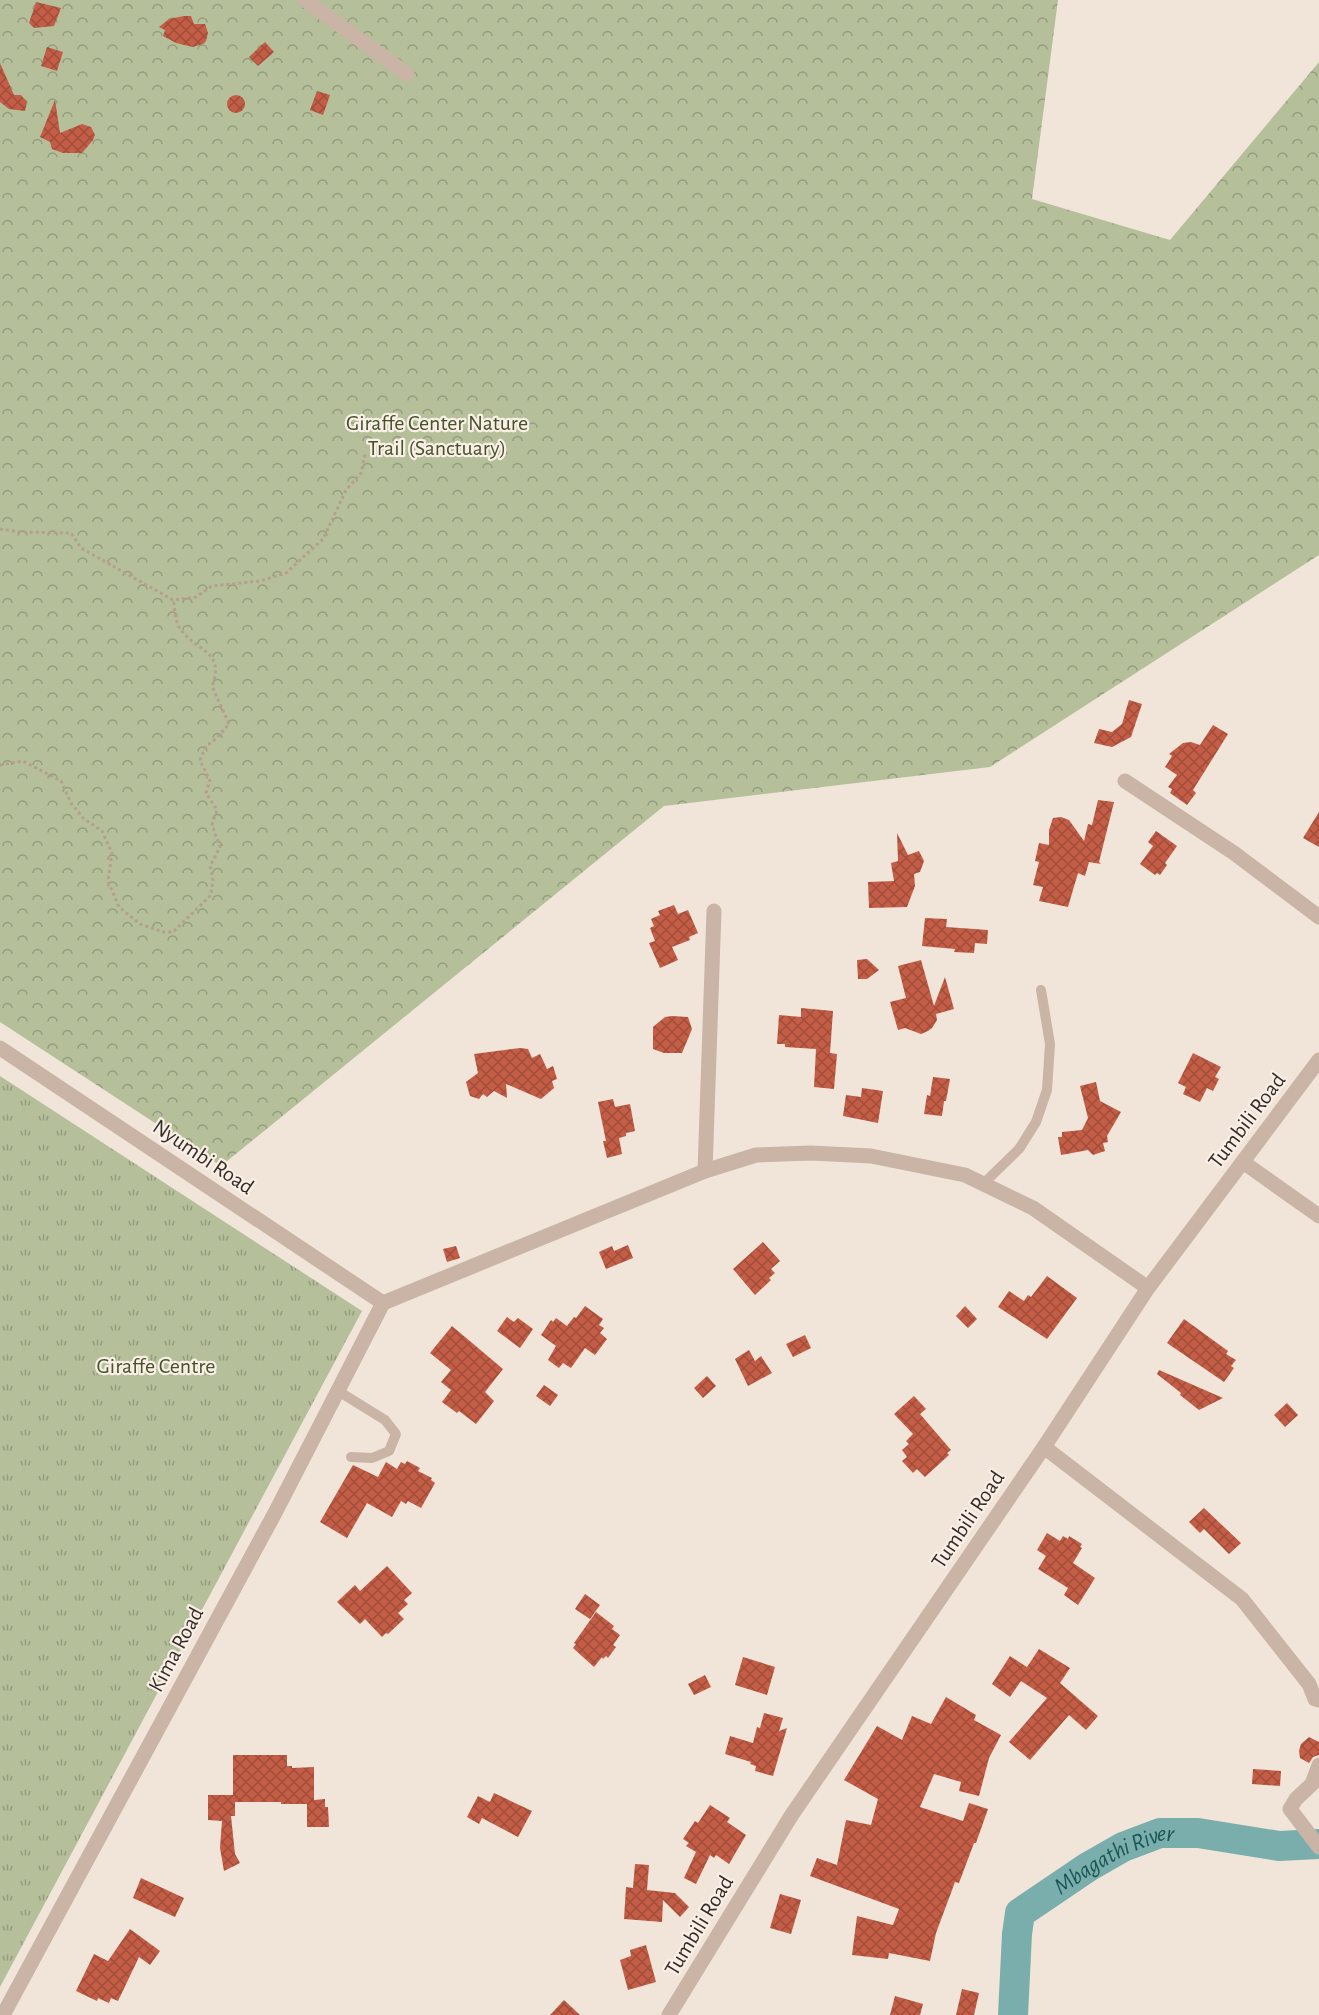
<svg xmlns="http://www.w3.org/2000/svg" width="1319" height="2015" font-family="'Alegreya Sans',sans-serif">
<defs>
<pattern id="forest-crowns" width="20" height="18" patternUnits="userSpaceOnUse" patternTransform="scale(1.5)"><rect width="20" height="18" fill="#b5c09a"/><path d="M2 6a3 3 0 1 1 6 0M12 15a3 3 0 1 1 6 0" fill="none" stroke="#949c7e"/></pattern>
<pattern id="park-tufts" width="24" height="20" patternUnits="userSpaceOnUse" patternTransform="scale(1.5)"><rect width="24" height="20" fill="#b5c09a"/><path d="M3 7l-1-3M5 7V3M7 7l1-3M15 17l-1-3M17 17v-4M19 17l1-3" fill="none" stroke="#949c7e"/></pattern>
<pattern id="building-cross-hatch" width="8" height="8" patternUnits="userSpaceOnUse" patternTransform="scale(1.5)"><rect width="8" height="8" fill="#c45d45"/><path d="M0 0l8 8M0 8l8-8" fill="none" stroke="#a04d3a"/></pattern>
</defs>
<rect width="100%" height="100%" fill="#f1e5da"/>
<!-- forest -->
<path fill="url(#forest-crowns)" d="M 0,0 L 1058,0 L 1032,199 L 1170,240 L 1319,62 L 1319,555 L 990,767 L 664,806 L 221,1166 L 0,1022 Z"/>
<!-- park -->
<path fill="url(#park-tufts)" d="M 0,1076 L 362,1311 L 0,1987 Z"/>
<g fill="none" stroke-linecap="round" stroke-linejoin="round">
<!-- river -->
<path stroke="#79aead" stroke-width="30" id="s1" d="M 1013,2015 L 1017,1934 L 1020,1913 L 1088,1867 L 1123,1847 L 1160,1833 L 1198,1833 L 1279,1846 L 1319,1844"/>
</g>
<!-- building -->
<g fill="url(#building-cross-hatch)">
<path d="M 36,2 L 61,8 L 54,26 L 34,28 L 29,23 Z"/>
<path d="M 184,16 L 191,16 L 194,24 L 205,24 L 208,33 L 206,41 L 203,44 L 193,47 L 176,43 L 163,36 L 165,30 L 159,27 L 169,19 Z"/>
<path d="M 265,42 L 274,52 L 258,66 L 249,57 Z"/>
<path d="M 47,47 L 63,52 L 57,71 L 41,66 Z"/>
<path d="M 0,63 L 14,95 L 21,95 L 27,102 L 25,111 L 9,109 L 0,102 Z"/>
<path d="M 317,91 L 330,95 L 323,115 L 310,110 Z"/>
<circle cx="236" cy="104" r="9"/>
<path d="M 55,100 L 60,133 L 82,124 L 91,127 L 95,135 L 93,140 L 82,153 L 63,153 L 52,149 L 50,142 L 40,137 Z"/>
<path d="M 1129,700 L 1142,704 L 1131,737 L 1112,747 L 1094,743 L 1099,729 L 1112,732 L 1122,724 Z"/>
<path d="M 1213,725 L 1228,734 L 1193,790 L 1196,793 L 1187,805 L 1170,793 L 1172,789 L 1168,787 L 1177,775 L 1165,767 L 1172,756 L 1169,754 L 1183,743 L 1191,742 L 1200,745 Z"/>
<path d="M 1098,800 L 1114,802 L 1099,862 L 1101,864 L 1089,862 L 1085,876 L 1078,873 L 1068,907 L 1039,901 L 1043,887 L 1033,885 L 1039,862 L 1035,861 L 1039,843 L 1049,845 L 1049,830 L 1053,818 L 1061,817 L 1069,820 L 1084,841 L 1088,824 L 1092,825 Z"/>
<path d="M 1319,812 L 1319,847 L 1303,838 Z"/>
<path d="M 1156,831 L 1177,846 L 1165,863 L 1167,865 L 1160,875 L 1157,873 L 1155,875 L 1140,864 L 1153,846 L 1148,842 Z"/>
<path d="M 897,833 L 908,855 L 919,851 L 924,861 L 920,872 L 914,874 L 915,886 L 907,907 L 869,908 L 868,882 L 894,881 L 891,863 L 898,861 Z"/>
<path d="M 674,905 L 678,914 L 688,910 L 698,933 L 689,937 L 690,940 L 672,947 L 678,960 L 660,968 L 649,943 L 655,941 L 650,928 L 654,926 L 651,919 L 660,915 L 658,911 Z"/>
<path d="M 925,918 L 947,919 L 946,927 L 988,930 L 987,944 L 975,943 L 974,953 L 954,952 L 955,949 L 922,946 Z"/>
<path d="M 867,959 L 879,970 L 867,979 L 858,979 L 857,960 Z"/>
<path d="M 921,960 L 934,1006 L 945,977 L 954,1009 L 936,1014 L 937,1020 L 932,1028 L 928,1031 L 921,1034 L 905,1028 L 898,1030 L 890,1002 L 906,998 L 898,966 Z"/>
<path d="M 801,1008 L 833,1011 L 830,1053 L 837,1054 L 834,1089 L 814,1087 L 816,1049 L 785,1047 L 785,1044 L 777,1044 L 779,1015 L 801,1017 Z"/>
<path d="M 672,1016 L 688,1017 L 692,1029 L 682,1053 L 664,1053 L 653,1049 L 653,1027 L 665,1017 Z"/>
<path d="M 520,1048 L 528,1049 L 532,1058 L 540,1054 L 547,1069 L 553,1066 L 557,1079 L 552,1081 L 554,1088 L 541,1099 L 506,1084 L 507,1098 L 494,1091 L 487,1097 L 483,1094 L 479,1099 L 470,1096 L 466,1082 L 478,1073 L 474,1054 Z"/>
<path d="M 1193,1053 L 1221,1067 L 1215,1077 L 1219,1079 L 1213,1091 L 1207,1088 L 1200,1102 L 1183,1094 L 1186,1087 L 1178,1083 Z"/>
<path d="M 933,1077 L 950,1079 L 946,1101 L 944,1101 L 942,1116 L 924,1114 L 927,1095 L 930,1096 Z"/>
<path d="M 1096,1082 L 1100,1101 L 1121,1112 L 1107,1136 L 1108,1142 L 1103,1143 L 1105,1151 L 1093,1155 L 1088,1150 L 1061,1155 L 1058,1137 L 1062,1137 L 1062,1132 L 1082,1130 L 1088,1118 L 1080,1086 Z"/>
<path d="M 862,1088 L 883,1091 L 878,1123 L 843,1116 L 846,1095 L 861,1097 Z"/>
<path d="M 613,1099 L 615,1107 L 630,1104 L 635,1131 L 626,1133 L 626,1136 L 619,1138 L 622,1154 L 607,1158 L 603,1141 L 606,1141 L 598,1102 Z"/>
<path d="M 763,1242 L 780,1261 L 771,1269 L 775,1273 L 769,1278 L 771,1280 L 755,1295 L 733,1269 Z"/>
<path d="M 628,1245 L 633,1258 L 606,1269 L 599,1252 L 612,1246 L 614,1251 Z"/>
<path d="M 456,1246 L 460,1258 L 447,1262 L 443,1249 Z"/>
<path d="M 1047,1276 L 1077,1298 L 1047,1339 L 998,1307 L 1009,1291 L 1024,1301 L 1028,1295 L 1031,1297 Z"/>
<path d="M 585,1306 L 603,1319 L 599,1325 L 604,1328 L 600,1333 L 607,1339 L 595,1355 L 585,1348 L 571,1368 L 563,1363 L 559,1368 L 548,1360 L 556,1346 L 541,1335 L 551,1320 L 553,1322 L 556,1318 L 567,1326 L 574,1317 L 576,1318 Z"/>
<path d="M 965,1306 L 977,1319 L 968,1328 L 956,1316 Z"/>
<path d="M 507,1317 L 514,1322 L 518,1318 L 533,1329 L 520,1348 L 497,1331 Z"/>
<path d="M 1184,1319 L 1228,1351 L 1226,1354 L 1236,1360 L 1231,1366 L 1234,1368 L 1224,1382 L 1167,1343 Z"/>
<path d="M 452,1326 L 503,1369 L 485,1392 L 494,1401 L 476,1424 L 459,1411 L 457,1413 L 442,1402 L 451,1390 L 441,1382 L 451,1370 L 430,1353 Z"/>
<path d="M 805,1335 L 811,1348 L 793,1357 L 786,1344 Z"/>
<path d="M 749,1350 L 755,1361 L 761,1356 L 772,1373 L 748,1386 L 735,1359 Z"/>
<path d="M 1159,1370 L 1223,1398 L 1199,1410 L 1180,1395 L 1181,1393 L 1157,1374 Z"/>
<path d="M 707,1376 L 716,1386 L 703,1398 L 694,1388 Z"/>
<path d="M 544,1385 L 558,1395 L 550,1406 L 536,1396 Z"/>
<path d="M 914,1396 L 926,1409 L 920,1414 L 951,1450 L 947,1453 L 949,1455 L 925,1477 L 917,1469 L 913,1473 L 902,1461 L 907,1457 L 902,1450 L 909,1444 L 906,1441 L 913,1434 L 894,1414 Z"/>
<path d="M 1287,1403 L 1298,1415 L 1285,1427 L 1274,1415 Z"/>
<path d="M 407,1461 L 420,1468 L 418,1471 L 432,1478 L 431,1480 L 435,1483 L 421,1508 L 408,1501 L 406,1504 L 401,1501 L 392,1517 L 367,1503 L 347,1538 L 320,1522 L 353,1465 L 378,1477 L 386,1462 L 397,1469 L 401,1462 L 405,1464 Z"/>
<path d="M 1204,1508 L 1241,1543 L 1229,1554 L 1204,1529 L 1200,1533 L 1189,1522 Z"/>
<path d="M 1047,1533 L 1060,1541 L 1063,1536 L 1068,1539 L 1069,1536 L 1082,1544 L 1080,1547 L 1082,1548 L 1073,1563 L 1095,1578 L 1078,1605 L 1064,1595 L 1068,1588 L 1038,1569 L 1046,1556 L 1037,1550 Z"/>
<path d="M 387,1566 L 412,1593 L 404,1600 L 408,1604 L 398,1613 L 404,1619 L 388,1634 L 386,1633 L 382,1637 L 365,1619 L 360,1624 L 337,1602 L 355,1585 L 360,1591 Z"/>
<path d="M 585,1594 L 600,1605 L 590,1619 L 575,1609 Z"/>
<path d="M 596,1612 L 614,1626 L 612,1629 L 620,1635 L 613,1645 L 616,1647 L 608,1658 L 606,1656 L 603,1659 L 602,1657 L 594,1667 L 573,1648 L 576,1644 L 574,1643 Z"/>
<path d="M 1039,1649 L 1070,1668 L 1060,1683 L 1098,1716 L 1086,1730 L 1069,1715 L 1030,1760 L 1009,1742 L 1047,1698 L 1021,1681 L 1010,1697 L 992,1684 L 1010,1656 L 1027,1667 Z"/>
<path d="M 743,1657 L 775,1667 L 767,1695 L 735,1685 Z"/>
<path d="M 705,1675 L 711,1687 L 694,1695 L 688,1684 Z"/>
<path d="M 946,1697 L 976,1715 L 974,1720 L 1001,1735 L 989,1758 L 979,1796 L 959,1791 L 961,1782 L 934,1774 L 920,1807 L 963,1821 L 969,1803 L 988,1809 L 976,1843 L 974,1843 L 959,1883 L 955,1882 L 936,1933 L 930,1961 L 889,1953 L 888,1959 L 852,1955 L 857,1916 L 893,1925 L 899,1909 L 810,1876 L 817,1858 L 837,1865 L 846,1820 L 871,1825 L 878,1799 L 844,1780 L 877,1726 L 902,1740 L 912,1716 L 931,1724 Z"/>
<path d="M 764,1713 L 783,1718 L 779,1731 L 787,1728 L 773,1776 L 755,1771 L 756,1766 L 750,1764 L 751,1762 L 725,1754 L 730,1736 L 753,1743 L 757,1727 L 760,1728 Z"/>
<path d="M 1309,1737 L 1319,1742 L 1319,1755 L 1313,1757 L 1309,1763 L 1300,1758 L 1299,1751 L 1301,1744 Z"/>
<path d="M 233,1755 L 287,1755 L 287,1766 L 292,1766 L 292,1768 L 314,1767 L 314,1800 L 325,1799 L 325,1807 L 328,1807 L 329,1827 L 307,1827 L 307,1804 L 281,1804 L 281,1802 L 235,1802 L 235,1816 L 231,1816 L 235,1854 L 240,1863 L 224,1871 L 220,1848 L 222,1821 L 208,1820 L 208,1795 L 233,1795 Z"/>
<path d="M 1253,1769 L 1281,1771 L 1280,1786 L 1252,1784 Z"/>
<path d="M 494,1793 L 532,1811 L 518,1837 L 482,1818 L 479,1824 L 467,1817 L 478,1796 L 490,1802 Z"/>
<path d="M 710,1805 L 730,1818 L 727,1822 L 746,1835 L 729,1864 L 716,1855 L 714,1858 L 710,1855 L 696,1884 L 684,1878 L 696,1852 L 686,1846 L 689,1843 L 683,1839 L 695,1821 L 698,1823 Z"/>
<path d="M 635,1864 L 649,1865 L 647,1890 L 675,1893 L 689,1907 L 680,1917 L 663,1900 L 662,1922 L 624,1919 L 626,1887 L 633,1888 Z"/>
<path d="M 141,1878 L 184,1898 L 175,1917 L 133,1898 Z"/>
<path d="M 780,1894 L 801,1900 L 791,1934 L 770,1928 Z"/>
<path d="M 130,1929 L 160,1951 L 150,1965 L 139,1957 L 118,2001 L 111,1998 L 109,2003 L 98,1998 L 97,2001 L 76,1991 L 94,1954 L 108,1961 Z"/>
<path d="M 646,1945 L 656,1982 L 628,1990 L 620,1960 L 631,1956 L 630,1950 Z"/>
<path d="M 962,1989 L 979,1993 L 974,2015 L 956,2015 Z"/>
<path d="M 895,1996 L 923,2004 L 920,2015 L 890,2015 Z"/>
<path d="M 564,2000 L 580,2015 L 550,2015 Z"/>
</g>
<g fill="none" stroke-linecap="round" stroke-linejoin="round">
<!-- path -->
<g stroke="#b59e90" stroke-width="3" stroke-dasharray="3 3" stroke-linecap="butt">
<path d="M 0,529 L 20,532 L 71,533 L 81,548 L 173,600 L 196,597 L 212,586 L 260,581 L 286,573 L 323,539 L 346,490 L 361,473 L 365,454"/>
<path d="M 0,765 L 23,761 L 61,781 L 71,803 L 83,818 L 102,831 L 112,853 L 108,881 L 119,907 L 140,924 L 163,932 L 173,932 L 211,895 L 213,880 L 210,866 L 220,847 L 212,825 L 217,810 L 206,793 L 210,781 L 200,760 L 206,746 L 216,739 L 229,724 L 212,686 C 226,650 195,652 179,627 C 175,620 175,608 173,600"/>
</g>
<!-- lane -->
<g stroke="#c9b4a6" stroke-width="10">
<path d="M 983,1184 L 1019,1149 L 1036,1122 L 1047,1090 L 1050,1044 L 1041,990"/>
<path d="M 338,1391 L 385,1420 L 396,1434 L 389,1451 L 372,1458 L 351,1457"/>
</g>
<!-- street -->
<g stroke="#c9b4a6" stroke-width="15">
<path d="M 305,0 L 407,74"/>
<path d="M 1125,781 L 1234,853 L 1319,917"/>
<path d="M 0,1048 L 383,1303"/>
<path d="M 1243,1162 L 1319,1216"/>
<path d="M 705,1171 L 714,911"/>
<path d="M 383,1303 L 705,1171 L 756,1155 L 811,1153 L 871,1156 L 965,1175 L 1033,1208 L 1148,1288"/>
<path d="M 1044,1447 L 1242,1599 L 1309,1684 L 1315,1699 L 1319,1700"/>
<path d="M 1319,1765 L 1312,1784 L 1296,1799 L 1290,1809 L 1319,1847"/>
<path d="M 3,2015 L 276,1511 L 383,1303"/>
<path d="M 669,2015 L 791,1816 L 1044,1447 L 1148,1288 L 1319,1060"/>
</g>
</g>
<g text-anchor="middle" stroke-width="4.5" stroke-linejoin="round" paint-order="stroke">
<!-- park labels -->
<g font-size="22" fill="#46532b" stroke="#f9efe6">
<text x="437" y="430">Giraffe Center Nature<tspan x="437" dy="25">Trail (Sanctuary)</tspan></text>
<text x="156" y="1373">Giraffe Centre</text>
</g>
<!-- street labels -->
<g font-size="22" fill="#352b27" stroke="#f9efe6">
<text transform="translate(1246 1120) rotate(-53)" y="8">Tumbili Road</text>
<text transform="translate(204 1156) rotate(34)" y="8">Nyumbi Road</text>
<text transform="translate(967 1519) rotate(-56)" y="8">Tumbili Road</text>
<text transform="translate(175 1649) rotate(-62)" y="8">Kima Road</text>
<text transform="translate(698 1925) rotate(-59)" y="8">Tumbili Road</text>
</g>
<!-- water labels -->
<g font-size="24" font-style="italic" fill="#1d5556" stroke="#f9efe6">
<text dy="8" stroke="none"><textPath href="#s1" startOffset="212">Mbagathi River</textPath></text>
</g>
</g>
</svg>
